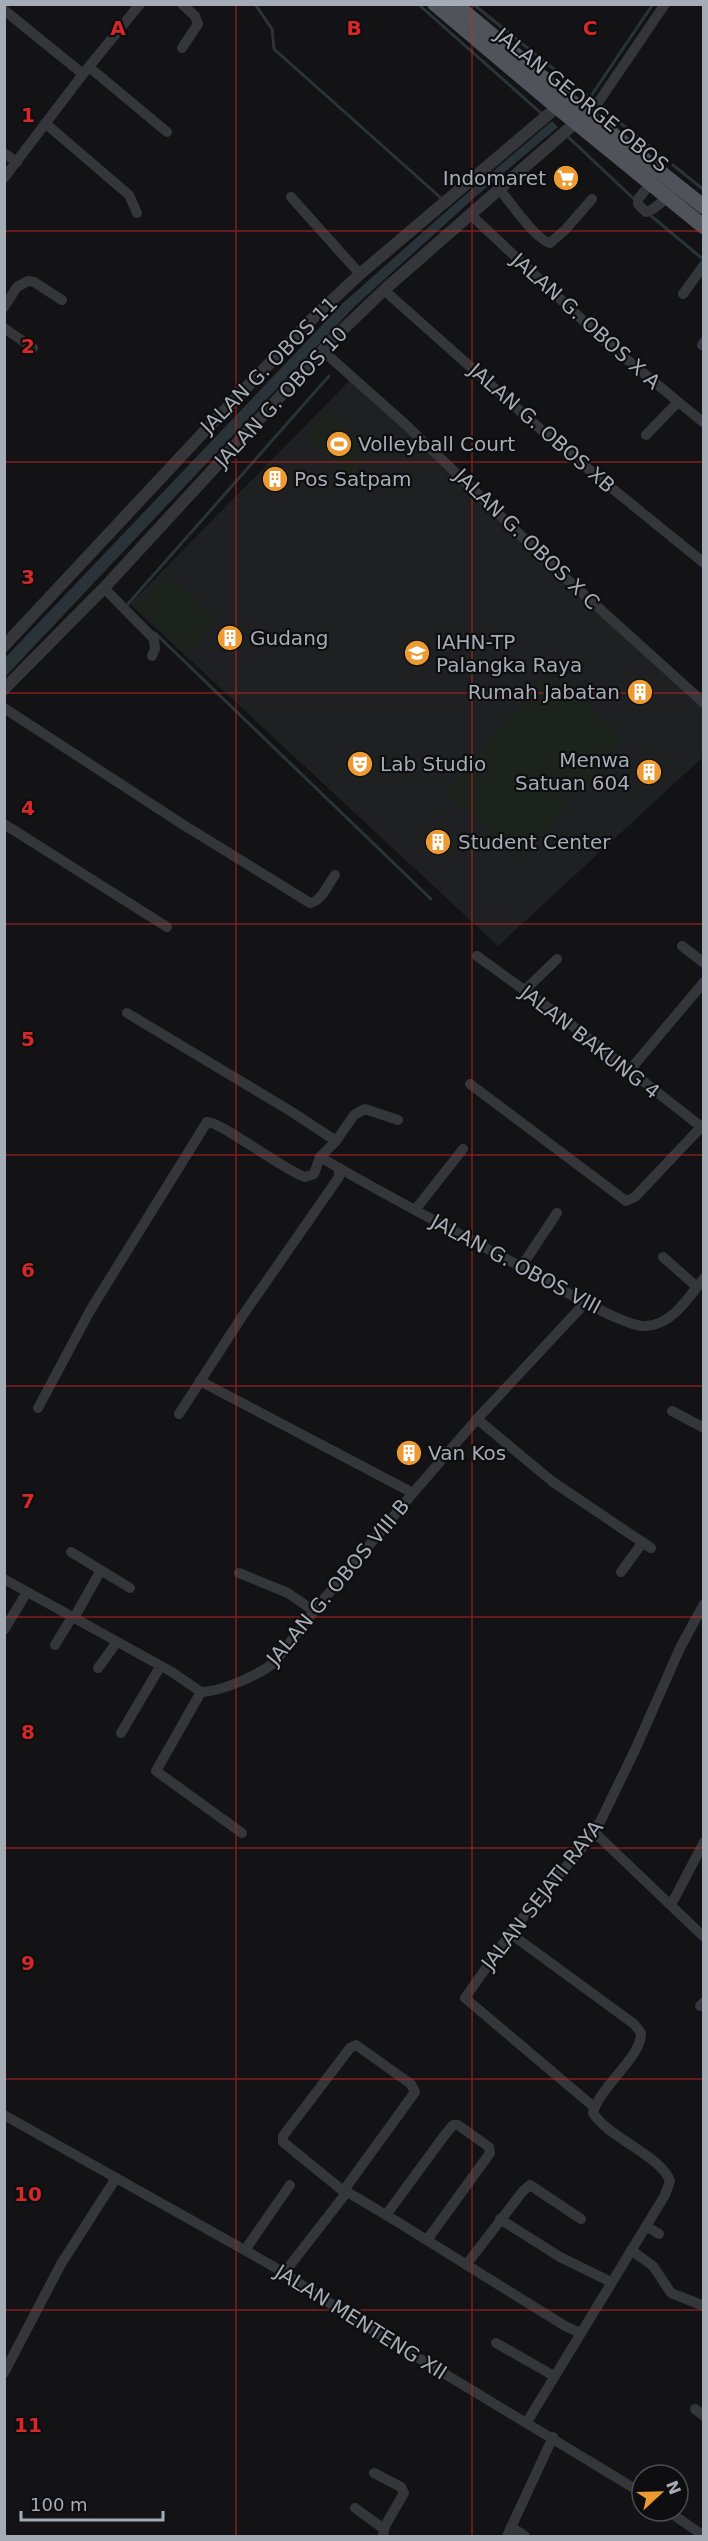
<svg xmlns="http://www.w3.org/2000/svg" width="708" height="2541" font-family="'DejaVu Sans',sans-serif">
<rect width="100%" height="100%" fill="#131315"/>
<!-- built -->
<path fill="#1f2022" d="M 353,377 L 703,701 L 703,757 L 498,946 L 130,604 Z"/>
<!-- green -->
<g fill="#1c231c">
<path d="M 327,412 L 371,453 L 350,476 L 306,436 Z"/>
<path d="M 165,575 L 218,619 L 190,653 L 137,609 Z"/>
<path d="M 548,671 L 623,738 L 521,860 L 447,793 Z"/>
</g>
<!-- water -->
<path fill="#2a3338" d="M 552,121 L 558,127 L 474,198 L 354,307 L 5,677 L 5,658 L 343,303 L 458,201 Z"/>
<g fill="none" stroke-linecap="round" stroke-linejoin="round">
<!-- stream -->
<g stroke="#2a3338" stroke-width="3">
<path d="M 255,4 L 272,29 L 274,49 L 441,198"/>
<path d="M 418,4 L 542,114"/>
<path d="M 473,4 L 586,95"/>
<path d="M 587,102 L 653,4"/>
<path d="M 604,110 L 654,150"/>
<path d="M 565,134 L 635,200"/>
<path d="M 662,157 L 665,159"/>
<path d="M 673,165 L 704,190"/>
<path d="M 650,215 L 704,260"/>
<path d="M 127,605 L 329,376"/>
<path d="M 155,633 L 431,899"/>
</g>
<!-- minor -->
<g stroke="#34363a" stroke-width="10">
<path d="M 182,4 L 195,16 L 198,24 L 182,48"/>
<path d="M 4,10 L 83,74"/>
<path d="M 89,67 L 167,132"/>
<path d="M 589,116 L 665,4"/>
<path d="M 45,123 L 129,195 L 137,213"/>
<path d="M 4,153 L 17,162"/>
<path d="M 4,178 L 83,74 L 140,4"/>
<path d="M 651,183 L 638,199 L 638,204 L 646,212 L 653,209 L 668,197"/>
<path d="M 500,190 C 511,203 535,239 550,243 L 565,230 L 592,199"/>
<path d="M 291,197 L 360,274"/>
<path d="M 471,215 L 607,343 L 704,423"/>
<path d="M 384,290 L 555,442 L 704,563"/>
<path d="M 683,294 L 704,265"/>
<path d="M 4,307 L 17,287 L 28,281 L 34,282 L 62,300"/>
<path d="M 4,328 L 33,348"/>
<path d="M 702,345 L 704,342"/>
<path d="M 323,351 L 405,424 L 558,571 L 704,703"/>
<path d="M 646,435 L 677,403"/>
<path d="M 104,588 L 154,639 L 155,649 L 152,656"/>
<path d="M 4,708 L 182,824 L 310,903 C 322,901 328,884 335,875"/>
<path d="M 4,824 L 167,927"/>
<path d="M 682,946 L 704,963"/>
<path d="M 477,956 L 560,1016 L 704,1129"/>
<path d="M 524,991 L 557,959"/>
<path d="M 127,1013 L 292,1112 L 336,1141"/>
<path d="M 629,1071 L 704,982"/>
<path d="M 470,1084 L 626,1201 L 635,1197 L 704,1124"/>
<path d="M 320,1157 C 386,1196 455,1231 523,1268 C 545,1280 626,1329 646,1326 C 673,1324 688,1298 704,1278"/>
<path d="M 415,1210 L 463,1149"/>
<path d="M 663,1257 L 697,1287"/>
<path d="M 521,1267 L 557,1213"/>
<path d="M 200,1381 L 413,1493"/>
<path d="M 38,1408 L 91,1309 L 207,1122 C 218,1120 285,1171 305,1177 L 314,1174 L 320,1157 L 336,1141 L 354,1115 L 365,1109 L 398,1120"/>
<path d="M 672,1411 L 704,1428"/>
<path d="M 179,1414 L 243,1315 L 339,1177 L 339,1168"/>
<path d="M 477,1419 L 553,1482 L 651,1548"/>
<path d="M 71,1552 L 130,1588"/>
<path d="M 621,1572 L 643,1542"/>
<path d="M 239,1573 L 288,1593 L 314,1611"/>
<path d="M 4,1579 L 172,1672 L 201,1692 C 221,1692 258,1675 274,1663 L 318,1606 L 413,1493 L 477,1419 L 586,1302"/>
<path d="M 74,1618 L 101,1570"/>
<path d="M 4,1630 L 27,1592"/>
<path d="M 55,1645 L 72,1617"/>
<path d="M 98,1668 L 117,1642"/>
<path d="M 201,1692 L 156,1771 L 242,1833"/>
<path d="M 121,1733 L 160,1667"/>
<path d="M 594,1832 L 704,1937"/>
<path d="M 671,1905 L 704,1842"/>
<path d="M 511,1934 L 634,2024 L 641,2033 C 642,2057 599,2087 593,2113 C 609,2138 661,2156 670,2181 L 665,2195 L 527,2422"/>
<path d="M 700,2006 L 704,2002"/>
<path d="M 594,2107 L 465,1998 L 514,1928 L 581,1849 L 600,1822 L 635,1750 L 680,1648 L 704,1604"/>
<path d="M 4,2115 L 271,2265 L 359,2322 L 642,2493"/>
<path d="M 344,2190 L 415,2092 L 411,2084 L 356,2045 L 350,2048 L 283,2136 L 283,2142 L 342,2190 L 344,2190 L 396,2221 L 565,2326 L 580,2333"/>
<path d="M 386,2215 L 444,2136 L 453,2125 L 458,2125 L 489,2147 L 490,2153 L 427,2240"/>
<path d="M 500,2219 L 560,2257 L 611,2282"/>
<path d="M 646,2226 L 659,2234"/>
<path d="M 245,2250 L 290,2185"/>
<path d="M 631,2250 L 653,2266 L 671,2293 L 704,2306"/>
<path d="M 466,2265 L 523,2191 L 530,2185 L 581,2219"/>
<path d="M 284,2273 L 347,2192"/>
<path d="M 496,2343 L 554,2376"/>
<path d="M 4,2373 L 61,2264 L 116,2178"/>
<path d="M 695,2409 L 704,2416"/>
<path d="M 374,2473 L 401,2487 L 404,2493 L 385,2526 L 383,2536"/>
<path d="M 355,2508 L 384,2529"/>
<path d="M 668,2511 L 704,2536"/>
<path d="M 511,2527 L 525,2536"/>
<path d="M 507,2536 L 553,2437"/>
</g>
<!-- tertiary -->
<g stroke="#34363a" stroke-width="12">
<path d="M 4,646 L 201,435 L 311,320 L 360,274 L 557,107"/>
<path d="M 4,689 L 104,588 L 332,340 L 384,290 L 575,123"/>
</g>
<!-- primary -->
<g stroke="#505359" stroke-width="15">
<path d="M 435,4 L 557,107 L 704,227"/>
<path d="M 455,4 L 567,98 L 704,207"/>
</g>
</g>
<!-- grid -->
<path fill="none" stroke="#d62828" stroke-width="1.5" stroke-opacity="0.55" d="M 236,4 L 236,2536M 472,4 L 472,2536M 4,231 L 704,231M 4,462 L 704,462M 4,693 L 704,693M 4,924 L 704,924M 4,1155 L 704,1155M 4,1386 L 704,1386M 4,1617 L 704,1617M 4,1848 L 704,1848M 4,2079 L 704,2079M 4,2310 L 704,2310"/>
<!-- icons -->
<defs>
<g id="supermarket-disc" transform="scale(1.35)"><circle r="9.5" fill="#ed9a33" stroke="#0e0e10"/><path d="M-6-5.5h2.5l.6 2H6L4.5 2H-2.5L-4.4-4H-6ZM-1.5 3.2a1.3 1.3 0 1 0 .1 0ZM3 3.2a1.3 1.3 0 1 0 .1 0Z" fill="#fff"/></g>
<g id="stadium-disc" transform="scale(1.35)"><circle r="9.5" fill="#ed9a33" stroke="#0e0e10"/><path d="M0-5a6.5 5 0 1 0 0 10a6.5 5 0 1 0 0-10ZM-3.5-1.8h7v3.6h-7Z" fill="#fff"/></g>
<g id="building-disc" transform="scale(1.35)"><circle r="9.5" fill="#ed9a33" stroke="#0e0e10"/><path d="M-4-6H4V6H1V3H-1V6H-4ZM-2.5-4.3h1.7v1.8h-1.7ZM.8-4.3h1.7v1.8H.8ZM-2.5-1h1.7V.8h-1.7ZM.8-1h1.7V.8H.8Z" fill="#fff"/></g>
<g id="university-disc" transform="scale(1.35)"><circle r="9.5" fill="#ed9a33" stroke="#0e0e10"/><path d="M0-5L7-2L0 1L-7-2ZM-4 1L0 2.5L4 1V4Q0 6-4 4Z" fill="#fff"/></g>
<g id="theatre-disc" transform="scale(1.35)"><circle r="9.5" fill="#ed9a33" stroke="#0e0e10"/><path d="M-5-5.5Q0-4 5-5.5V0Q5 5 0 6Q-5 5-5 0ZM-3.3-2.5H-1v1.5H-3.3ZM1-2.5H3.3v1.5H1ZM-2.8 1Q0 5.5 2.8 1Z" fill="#fff"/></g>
</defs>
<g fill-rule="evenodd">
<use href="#supermarket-disc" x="566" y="178"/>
<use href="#stadium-disc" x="339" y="444"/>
<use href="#building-disc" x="275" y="479"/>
<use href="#building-disc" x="230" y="638"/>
<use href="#university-disc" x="417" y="653"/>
<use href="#building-disc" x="640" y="692"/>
<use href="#theatre-disc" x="360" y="764"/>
<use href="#building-disc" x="649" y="772"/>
<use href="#building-disc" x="438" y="842"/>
<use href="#building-disc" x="409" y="1453"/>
</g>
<g text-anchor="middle" stroke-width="4.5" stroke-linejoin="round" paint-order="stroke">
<!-- street labels -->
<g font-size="20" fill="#a5acb5" stroke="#0e0e10">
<text transform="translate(582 100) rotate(39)" y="7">JALAN GEORGE OBOS</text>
<text transform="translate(586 321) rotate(42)" y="7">JALAN G. OBOS X A</text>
<text transform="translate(269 365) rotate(-45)" y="7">JALAN G. OBOS 11</text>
<text transform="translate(281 397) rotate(-47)" y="7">JALAN G. OBOS 10</text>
<text transform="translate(542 428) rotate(41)" y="7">JALAN G. OBOS XB</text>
<text transform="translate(527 539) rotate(44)" y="7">JALAN G. OBOS X C</text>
<text transform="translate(590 1042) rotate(38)" y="7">JALAN BAKUNG 4</text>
<text transform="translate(516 1264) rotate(28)" y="7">JALAN G. OBOS VIII</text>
<text transform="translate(338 1582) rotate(-50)" y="7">JALAN G. OBOS VIII B</text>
<text transform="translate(542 1895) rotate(-52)" y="7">JALAN SEJATI RAYA</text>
<text transform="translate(361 2322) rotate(32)" y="7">JALAN MENTENG XII</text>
</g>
<!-- poi labels -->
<g font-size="20" fill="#a5acb5" stroke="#0e0e10" text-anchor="start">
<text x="546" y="185" text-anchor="end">Indomaret</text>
<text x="358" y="451">Volleyball Court</text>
<text x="294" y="486">Pos Satpam</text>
<text x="250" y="645">Gudang</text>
<text x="436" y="649">IAHN-TP<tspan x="436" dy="23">Palangka Raya</tspan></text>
<text x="620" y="699" text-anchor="end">Rumah Jabatan</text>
<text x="630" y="767" text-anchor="end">Menwa<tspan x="630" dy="23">Satuan 604</tspan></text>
<text x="380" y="771">Lab Studio</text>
<text x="458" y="849">Student Center</text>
<text x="428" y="1460">Van Kos</text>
</g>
</g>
<g font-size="20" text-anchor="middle" font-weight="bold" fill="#d62828" stroke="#0e0e10" stroke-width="4.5" stroke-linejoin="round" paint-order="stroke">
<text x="118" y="35">A</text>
<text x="354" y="35">B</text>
<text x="590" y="35">C</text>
<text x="28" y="122">1</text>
<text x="28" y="353">2</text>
<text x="28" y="584">3</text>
<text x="28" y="815">4</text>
<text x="28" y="1046">5</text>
<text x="28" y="1277">6</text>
<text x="28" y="1508">7</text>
<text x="28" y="1739">8</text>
<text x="28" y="1970">9</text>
<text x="28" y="2201">10</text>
<text x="28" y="2432">11</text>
</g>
<!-- border -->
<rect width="708" height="2541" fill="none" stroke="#a5acb5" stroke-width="12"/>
<!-- north arrow -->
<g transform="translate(660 2493) rotate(68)"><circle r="28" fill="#0e0e10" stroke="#4a4d52" stroke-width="1.5"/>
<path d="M0-4.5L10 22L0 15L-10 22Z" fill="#ed9a33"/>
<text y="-9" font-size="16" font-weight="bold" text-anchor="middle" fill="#a5acb5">N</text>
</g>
<!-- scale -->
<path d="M21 2511v9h142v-9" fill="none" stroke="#a5acb5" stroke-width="3"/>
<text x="30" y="2511" font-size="18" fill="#a5acb5" stroke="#0e0e10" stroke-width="4.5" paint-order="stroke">100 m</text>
</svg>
